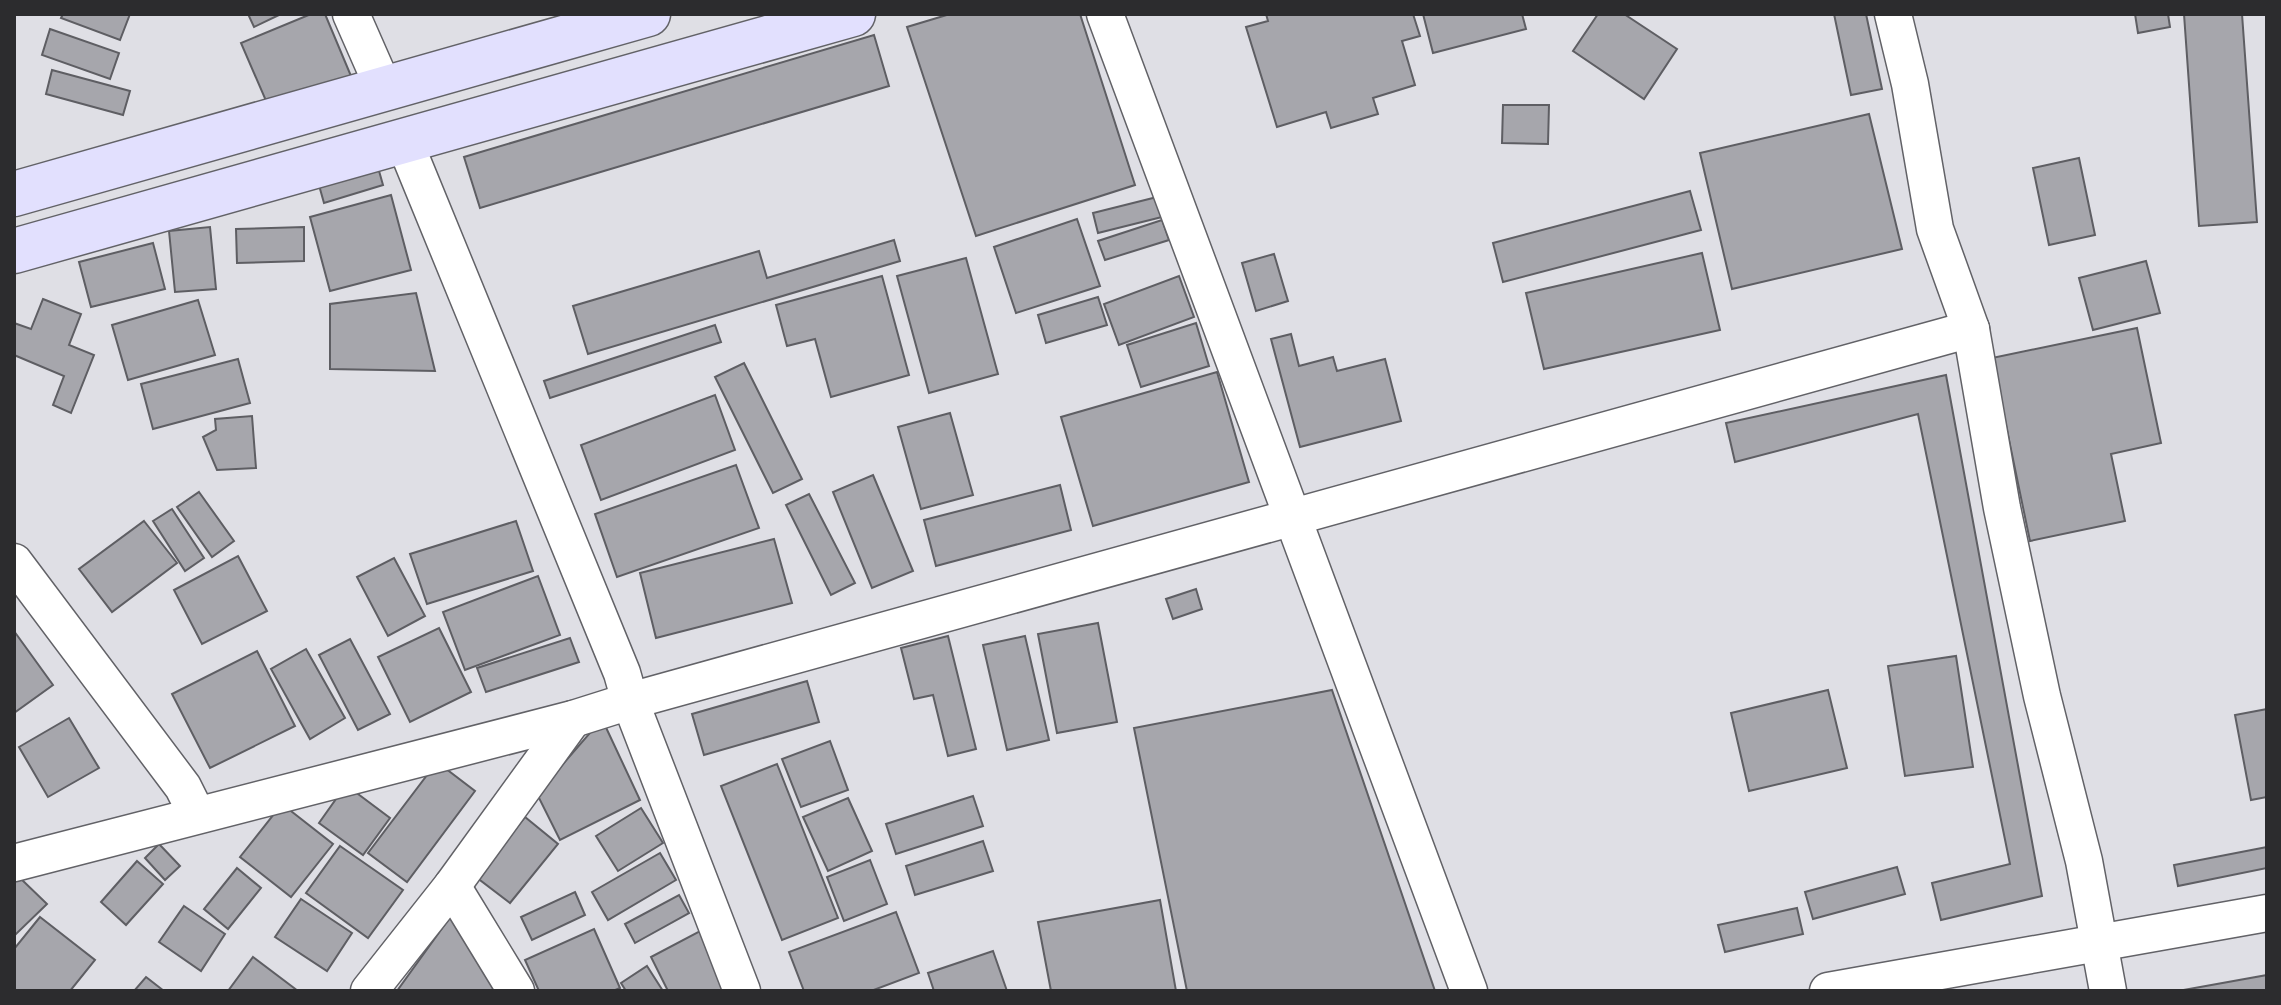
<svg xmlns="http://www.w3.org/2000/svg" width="2281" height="1005" font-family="'Playfair Display',serif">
<rect width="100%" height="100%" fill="#dfdfe5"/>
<!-- building -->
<g fill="#a6a6ac" stroke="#5e5e63" stroke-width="2">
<path d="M 63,14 L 130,14 L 120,40 L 61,18 Z"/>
<path d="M 248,14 L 281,14 L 254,27 Z"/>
<path d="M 311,14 L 325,14 L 351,76 L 270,110 L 241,43 Z"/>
<path d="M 950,14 L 1080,14 L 1135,185 L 976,236 L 907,27 Z"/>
<path d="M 1266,14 L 1413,14 L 1420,36 L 1402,41 L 1415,85 L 1373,98 L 1378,114 L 1331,128 L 1326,112 L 1277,127 L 1246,27 L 1268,21 Z"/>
<path d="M 1423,14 L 1522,14 L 1526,29 L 1433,53 Z"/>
<path d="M 1598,14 L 1624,14 L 1677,49 L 1644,99 L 1573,51 Z"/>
<path d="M 1834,14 L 1866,14 L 1882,89 L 1851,95 Z"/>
<path d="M 2135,14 L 2168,14 L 2170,27 L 2138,33 Z"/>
<path d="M 2184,14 L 2242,14 L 2257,222 L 2199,226 Z"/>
<path d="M 50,29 L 119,53 L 110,79 L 42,55 Z"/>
<path d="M 874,35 L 889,86 L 480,208 L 464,157 Z"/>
<path d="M 52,70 L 130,91 L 123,115 L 46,94 Z"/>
<path d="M 1503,105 L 1549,105 L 1548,144 L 1502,143 Z"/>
<path d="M 1869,114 L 1902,249 L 1732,289 L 1700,153 Z"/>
<path d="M 374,153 L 383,185 L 324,203 L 315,171 Z"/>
<path d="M 2079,158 L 2095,235 L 2049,245 L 2033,168 Z"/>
<path d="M 1690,191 L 1701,230 L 1503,282 L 1493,243 Z"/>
<path d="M 391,195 L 411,270 L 330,291 L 310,217 Z"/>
<path d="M 1157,197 L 1162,217 L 1098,233 L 1093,213 Z"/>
<path d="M 1077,219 L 1100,286 L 1016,313 L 994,247 Z"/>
<path d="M 1162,220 L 1169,240 L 1105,260 L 1098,241 Z"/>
<path d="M 210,227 L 216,289 L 175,292 L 169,231 Z"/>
<path d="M 304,227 L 304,261 L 237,263 L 236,229 Z"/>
<path d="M 894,240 L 900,261 L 588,354 L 573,306 L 759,251 L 767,278 Z"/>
<path d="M 153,243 L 165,289 L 91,307 L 79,262 Z"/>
<path d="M 1702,253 L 1720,330 L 1544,369 L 1526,293 Z"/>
<path d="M 1274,254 L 1288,301 L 1256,311 L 1242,263 Z"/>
<path d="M 966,258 L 998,374 L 929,393 L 897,276 Z"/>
<path d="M 2146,261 L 2160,313 L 2093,330 L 2079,278 Z"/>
<path d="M 882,276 L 909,375 L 831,397 L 815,339 L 787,346 L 776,305 Z"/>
<path d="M 1179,276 L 1194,317 L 1119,345 L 1104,304 Z"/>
<path d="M 416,293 L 435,371 L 330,369 L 330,304 Z"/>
<path d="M 1098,297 L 1107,325 L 1046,343 L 1038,315 Z"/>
<path d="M 43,299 L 81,314 L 69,345 L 94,355 L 71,413 L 53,405 L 64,376 L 14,355 L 14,323 L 31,329 Z"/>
<path d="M 198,300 L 215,355 L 128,380 L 112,325 Z"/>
<path d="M 1196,323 L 1209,366 L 1141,387 L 1127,345 Z"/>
<path d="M 715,325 L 721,342 L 550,398 L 544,381 Z"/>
<path d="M 2137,328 L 2161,443 L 2111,454 L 2125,521 L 2030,541 L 1992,358 Z"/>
<path d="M 1291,334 L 1299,366 L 1333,357 L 1337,371 L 1385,359 L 1401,421 L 1300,447 L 1271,339 Z"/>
<path d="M 238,359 L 250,403 L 153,429 L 141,384 Z"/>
<path d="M 744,363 L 802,479 L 773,493 L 715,377 Z"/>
<path d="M 1217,372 L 1249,482 L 1093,526 L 1061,417 Z"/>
<path d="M 1946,375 L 2042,896 L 1941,920 L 1932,883 L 2010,864 L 1918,414 L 1735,462 L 1726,423 Z"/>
<path d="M 715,395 L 735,450 L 601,500 L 581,445 Z"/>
<path d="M 950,413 L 973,495 L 921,509 L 898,427 Z"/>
<path d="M 252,416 L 256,468 L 217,470 L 203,437 L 216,430 L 215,419 Z"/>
<path d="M 736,465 L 759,528 L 617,577 L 595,514 Z"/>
<path d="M 873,475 L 913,571 L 872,588 L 833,492 Z"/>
<path d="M 1060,485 L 1071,530 L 936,566 L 924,520 Z"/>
<path d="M 199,492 L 234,541 L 212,557 L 177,507 Z"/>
<path d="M 809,494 L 855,583 L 831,595 L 786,505 Z"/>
<path d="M 172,509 L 204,558 L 185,571 L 153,521 Z"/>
<path d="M 144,521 L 177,563 L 112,612 L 79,569 Z"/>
<path d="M 516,521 L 533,571 L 427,604 L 410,554 Z"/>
<path d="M 774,539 L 792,603 L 656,638 L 640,573 Z"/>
<path d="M 238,556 L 267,611 L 202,644 L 174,590 Z"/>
<path d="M 394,558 L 425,616 L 388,636 L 357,577 Z"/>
<path d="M 538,576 L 560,635 L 465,670 L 443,612 Z"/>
<path d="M 1196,589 L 1202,609 L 1173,619 L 1166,599 Z"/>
<path d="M 1098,623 L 1117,722 L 1057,733 L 1038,634 Z"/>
<path d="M 439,628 L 471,692 L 410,722 L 378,657 Z"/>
<path d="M 14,631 L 53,685 L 14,713 Z"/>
<path d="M 948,636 L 976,749 L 948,756 L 933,695 L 914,699 L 901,648 Z"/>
<path d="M 1025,636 L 1049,740 L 1007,750 L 983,645 Z"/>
<path d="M 570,638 L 579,662 L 486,692 L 477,668 Z"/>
<path d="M 350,639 L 390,714 L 358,730 L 319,655 Z"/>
<path d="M 306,649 L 345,718 L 310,739 L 271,669 Z"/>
<path d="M 257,651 L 295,726 L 210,768 L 172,694 Z"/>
<path d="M 1956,656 L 1973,767 L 1905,776 L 1888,666 Z"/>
<path d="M 807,681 L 819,722 L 704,755 L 692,714 Z"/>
<path d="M 1332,690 L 1435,991 L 1187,991 L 1134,728 Z"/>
<path d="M 1828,690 L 1847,768 L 1749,791 L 1731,713 Z"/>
<path d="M 2267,709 L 2267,797 L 2251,800 L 2235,715 Z"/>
<path d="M 69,718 L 99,768 L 48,797 L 19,747 Z"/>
<path d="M 602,719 L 640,800 L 560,840 L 537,794 Z"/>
<path d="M 830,741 L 848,790 L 801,807 L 782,759 Z"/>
<path d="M 437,762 L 475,791 L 407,882 L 368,853 Z"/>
<path d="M 777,764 L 838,918 L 782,940 L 721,786 Z"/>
<path d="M 346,785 L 390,818 L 363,855 L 319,823 Z"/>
<path d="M 973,796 L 983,826 L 896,854 L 886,824 Z"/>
<path d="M 848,798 L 872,851 L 828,871 L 803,817 Z"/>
<path d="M 282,804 L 333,844 L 291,897 L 240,857 Z"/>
<path d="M 641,808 L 663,843 L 618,871 L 596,836 Z"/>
<path d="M 525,817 L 558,844 L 510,903 L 476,877 Z"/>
<path d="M 983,841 L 993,871 L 915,895 L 906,866 Z"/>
<path d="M 159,844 L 180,866 L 165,880 L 145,858 Z"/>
<path d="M 340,846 L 403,890 L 368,938 L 306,893 Z"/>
<path d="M 2267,847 L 2267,868 L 2178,886 L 2174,865 Z"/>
<path d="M 660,853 L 676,880 L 608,920 L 592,892 Z"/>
<path d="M 870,860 L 887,904 L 844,921 L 827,877 Z"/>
<path d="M 137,861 L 163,884 L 126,925 L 101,902 Z"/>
<path d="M 1897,867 L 1905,894 L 1813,919 L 1805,892 Z"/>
<path d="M 237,868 L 261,888 L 228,929 L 204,909 Z"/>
<path d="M 18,876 L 47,904 L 14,936 L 14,879 Z"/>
<path d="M 575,892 L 585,915 L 532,940 L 521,917 Z"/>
<path d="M 679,895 L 689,913 L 635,943 L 625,924 Z"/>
<path d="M 301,899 L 352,933 L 327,971 L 275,937 Z"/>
<path d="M 1160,900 L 1176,991 L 1051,991 L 1038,922 Z"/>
<path d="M 184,906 L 225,934 L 201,971 L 159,942 Z"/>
<path d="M 1797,908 L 1803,934 L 1725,952 L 1718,925 Z"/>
<path d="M 456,909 L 496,991 L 397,991 Z"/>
<path d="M 896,912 L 919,973 L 871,991 L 804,991 L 789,952 Z"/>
<path d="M 40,917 L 95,960 L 70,991 L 16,991 L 14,989 L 14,949 Z"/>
<path d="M 594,929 L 620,988 L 613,991 L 539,991 L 525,960 Z"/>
<path d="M 702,930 L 731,986 L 720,991 L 668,991 L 651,957 Z"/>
<path d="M 993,951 L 1007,991 L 934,991 L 928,973 Z"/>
<path d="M 253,957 L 298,991 L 228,991 Z"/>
<path d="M 647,966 L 663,991 L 626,991 L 621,983 Z"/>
<path d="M 2267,975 L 2267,991 L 2178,991 Z"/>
<path d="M 146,977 L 164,991 L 134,991 Z"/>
</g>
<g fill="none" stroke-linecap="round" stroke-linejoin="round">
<!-- minor casing -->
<g stroke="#626267" stroke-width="39">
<g id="minor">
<path d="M 351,14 L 384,89"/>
<path d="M 1105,14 L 1469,991"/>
<path d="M 1893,14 L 1910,84 L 1935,229 L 1971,329 L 2002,508 L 2042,696 L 2084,861 L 2108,991"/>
<path d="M 404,141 L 622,673 L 630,701 L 742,991"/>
<path d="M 14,562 L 183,787 L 197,815"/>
<path d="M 14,863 L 573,719 L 630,701 L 1971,329"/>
<path d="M 452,886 L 516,991"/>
<path d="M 369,991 L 452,886 L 573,719"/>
<path d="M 1828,991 L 2267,913"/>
</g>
</g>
<!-- secondary casing -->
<g stroke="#626267" stroke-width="47">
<g id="secondary">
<path d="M 14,194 L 648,14"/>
<path d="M 14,251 L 853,14"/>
</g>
</g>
<!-- minor -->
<use href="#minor" stroke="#fff" stroke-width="36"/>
<!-- secondary -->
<use href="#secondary" stroke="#e2e0fe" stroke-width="44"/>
</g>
<!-- border -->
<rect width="2281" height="1005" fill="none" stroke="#2c2c2e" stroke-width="32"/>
</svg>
